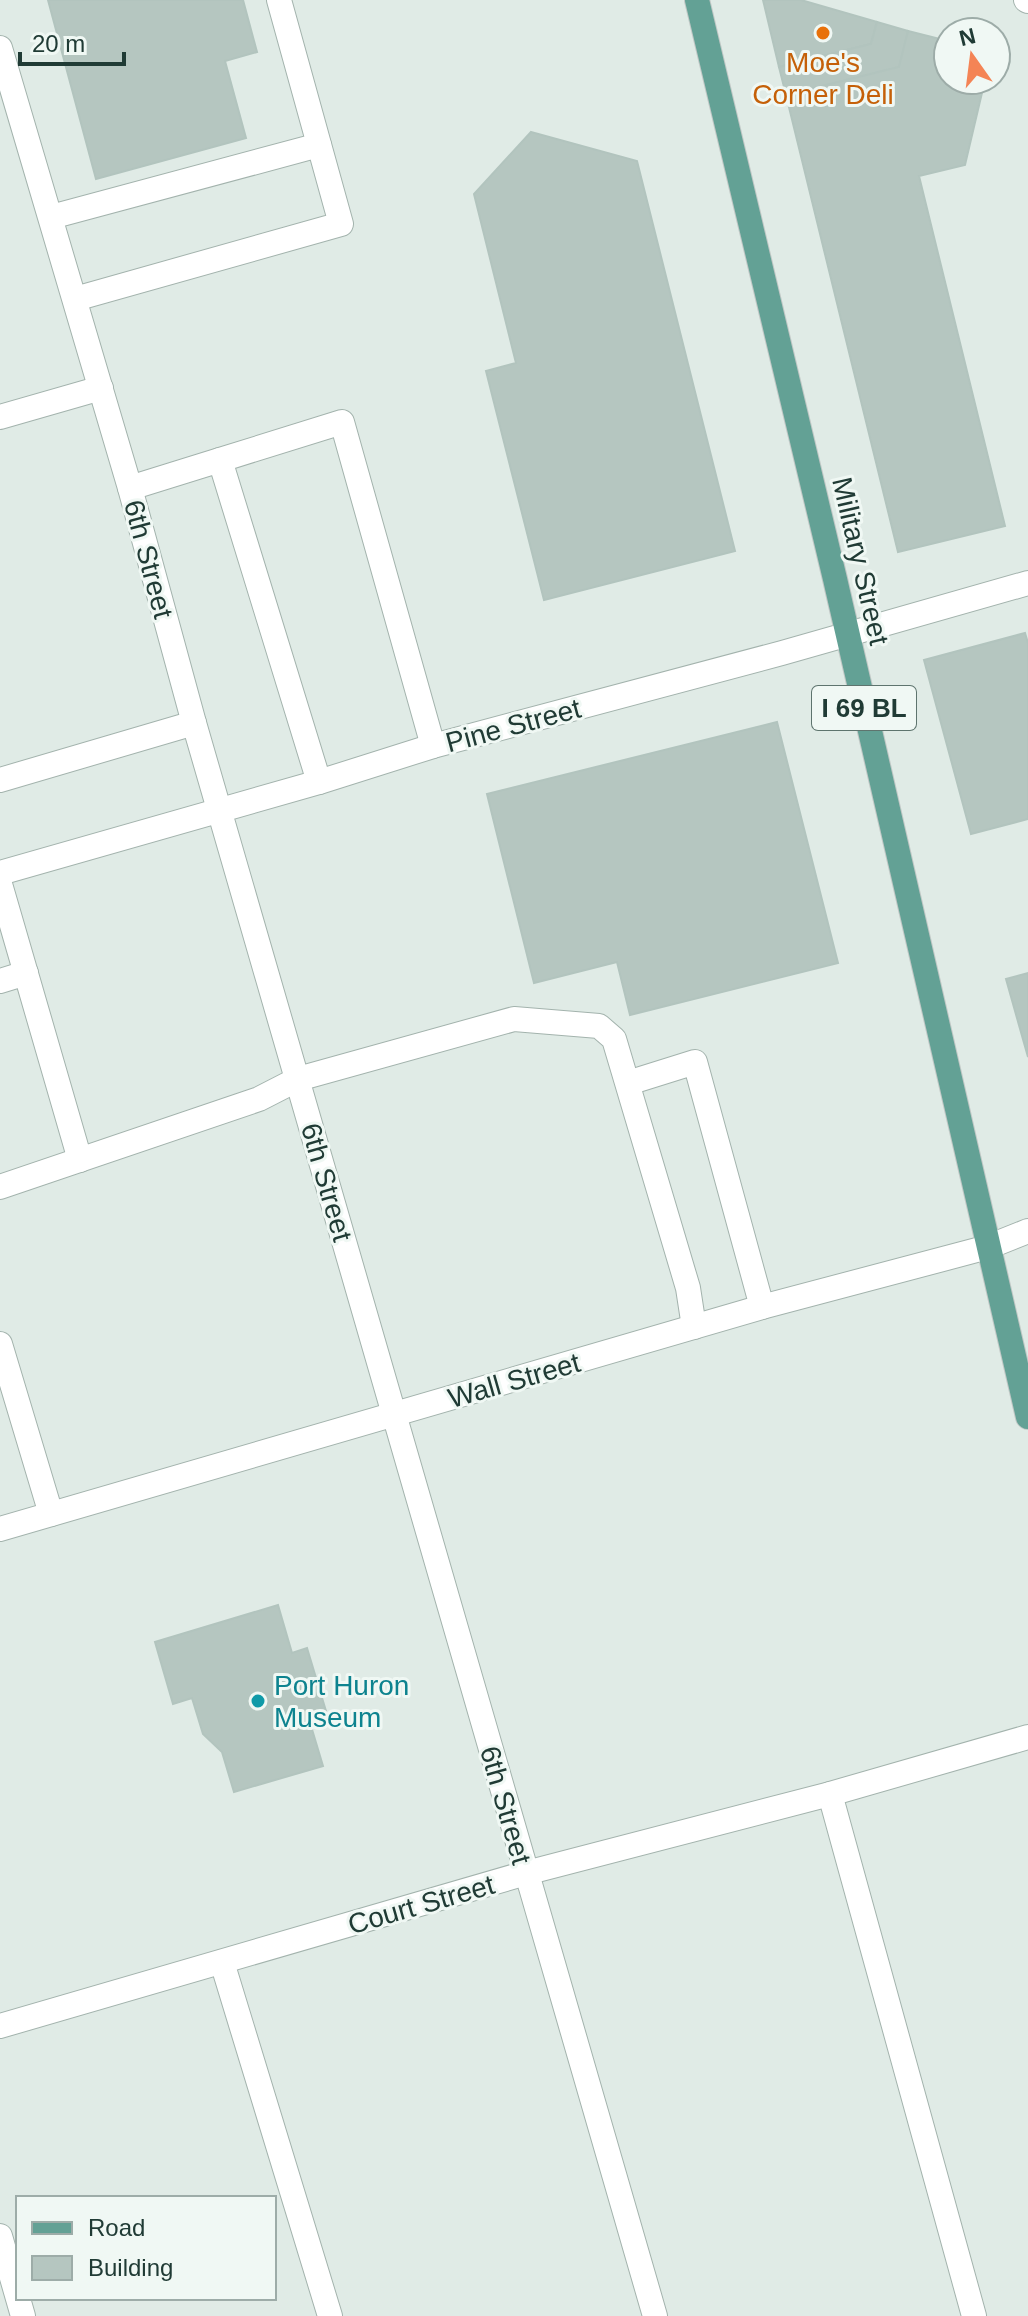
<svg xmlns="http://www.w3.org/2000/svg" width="1028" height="2316" font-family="Helvetica,sans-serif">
<rect width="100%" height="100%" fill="#e0ebe6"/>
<!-- building -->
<g fill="#b5c6c0" stroke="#b2c4be" stroke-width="2">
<path d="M 48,0 L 243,0 L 257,52 L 225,61 L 246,138 L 96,179 Z"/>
<path d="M 763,0 L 801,0 L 877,22 L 871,44 L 779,67 Z"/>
<path d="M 877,22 L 908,31 L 899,67 L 786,95 L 779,67 L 871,44 Z"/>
<path d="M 908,31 L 948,41 L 948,80 L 985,80 L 965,165 L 919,176 L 1005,526 L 898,552 L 786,95 L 899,67 Z"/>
<path d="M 531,132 L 637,161 L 735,551 L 544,600 L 486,371 L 516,363 L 474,194 Z"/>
<path d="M 1025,633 L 1028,643 L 1028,819 L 971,834 L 924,660 Z"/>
<path d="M 777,722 L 838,963 L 630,1015 L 617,962 L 534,983 L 487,794 Z"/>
<path d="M 1028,973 L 1028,1057 L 1006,979 Z"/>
<path d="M 278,1605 L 292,1653 L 307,1648 L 326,1711 L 308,1716 L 323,1766 L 234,1792 L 222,1752 L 203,1734 L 192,1698 L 173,1704 L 155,1642 Z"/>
</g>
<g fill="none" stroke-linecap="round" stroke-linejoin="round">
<!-- minor casing -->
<g stroke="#a3b3ad" stroke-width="26">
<g id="minor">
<path d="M 1026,0 L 1028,1"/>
<path d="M 0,48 L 130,488 L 194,723 L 655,2316"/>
<path d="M 51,217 L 319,145"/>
<path d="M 75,299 L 341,224 L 279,0"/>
<path d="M 0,417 L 101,388"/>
<path d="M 220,460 L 342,422 L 433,746"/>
<path d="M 130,488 L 220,460 L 319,782"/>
<path d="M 0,780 L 194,723"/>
<path d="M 0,873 L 319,782 L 433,746 L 782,653 L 1028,583"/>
<path d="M 0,884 L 80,1160"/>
<path d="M 0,981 L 26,973"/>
<path d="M 628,1083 L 695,1062 L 762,1307"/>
<path d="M 0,1187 L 259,1099 L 298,1079 L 514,1019 L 599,1026 L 614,1039 L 688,1288 L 694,1327"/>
<path d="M 0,1344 L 51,1514"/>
<path d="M 0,1529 L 762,1307 L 988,1247 L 1028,1231"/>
<path d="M 830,1794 L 974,2316"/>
<path d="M 222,1962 L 330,2316"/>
<path d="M 0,2026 L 526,1873 L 830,1794 L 1028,1737"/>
<path d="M 0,2236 L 23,2316"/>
</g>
</g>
<!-- major casing -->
<g stroke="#c1c8c6" stroke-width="26">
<path id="major" d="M 697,0 L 835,579 L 1028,1417"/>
</g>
<!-- minor -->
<use href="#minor" stroke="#fff" stroke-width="24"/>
<!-- major -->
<use href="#major" stroke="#63a195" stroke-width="24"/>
</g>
<!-- markers -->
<circle fill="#e8710a" stroke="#f0f8f4" stroke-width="3" cx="823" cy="33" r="8"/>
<circle fill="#0f9aa8" stroke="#f0f8f4" stroke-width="3" cx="258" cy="1701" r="8"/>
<g text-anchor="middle" stroke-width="6" stroke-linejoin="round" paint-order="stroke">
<!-- shield labels -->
<rect fill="#f0f8f4" stroke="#5e746e" stroke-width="2" x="812" y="686" width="104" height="44" rx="6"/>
<g font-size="26" font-weight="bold" fill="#203b35">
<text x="864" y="717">I 69 BL</text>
</g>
<!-- food labels -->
<g font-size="28" fill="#c56008" stroke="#f0f8f4">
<text x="823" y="72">Moe's<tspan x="823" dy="32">Corner Deli</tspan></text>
</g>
<!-- street labels -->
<g font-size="28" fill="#203b35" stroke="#f0f8f4">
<text transform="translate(149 559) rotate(75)" y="10">6th Street</text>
<text transform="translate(861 561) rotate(77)" y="10">Military Street</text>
<text transform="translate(513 725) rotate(-15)" y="10">Pine Street</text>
<text transform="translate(327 1182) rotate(74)" y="10">6th Street</text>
<text transform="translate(514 1380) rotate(-16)" y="10">Wall Street</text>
<text transform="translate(506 1805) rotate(74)" y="10">6th Street</text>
<text transform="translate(421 1904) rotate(-16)" y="10">Court Street</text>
</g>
<!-- culture labels -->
<g font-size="28" fill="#0d838f" stroke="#f0f8f4" text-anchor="start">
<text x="274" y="1695">Port Huron<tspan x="274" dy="32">Museum</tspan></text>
</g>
</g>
<!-- legend -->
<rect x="16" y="2196" width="260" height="104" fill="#f0f8f4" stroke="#9daca8" stroke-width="2"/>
<rect x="32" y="2222" width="40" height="12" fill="#63a195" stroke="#9daca8" stroke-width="2"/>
<text x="88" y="2236" font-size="24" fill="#203b35">Road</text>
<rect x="32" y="2256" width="40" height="24" fill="#b5c6c0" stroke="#9daca8" stroke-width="2"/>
<text x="88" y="2276" font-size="24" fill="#203b35">Building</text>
<!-- north arrow -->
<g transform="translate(972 56) rotate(346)"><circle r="38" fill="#f0f8f4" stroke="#9daca8" stroke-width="2"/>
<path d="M0-6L14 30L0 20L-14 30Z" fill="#f48455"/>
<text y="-12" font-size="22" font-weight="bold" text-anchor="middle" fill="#203b35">N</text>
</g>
<!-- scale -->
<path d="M20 52v12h104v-12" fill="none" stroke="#203b35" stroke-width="4"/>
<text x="32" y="52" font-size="24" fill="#203b35" stroke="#f0f8f4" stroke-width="6" paint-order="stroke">20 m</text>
</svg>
